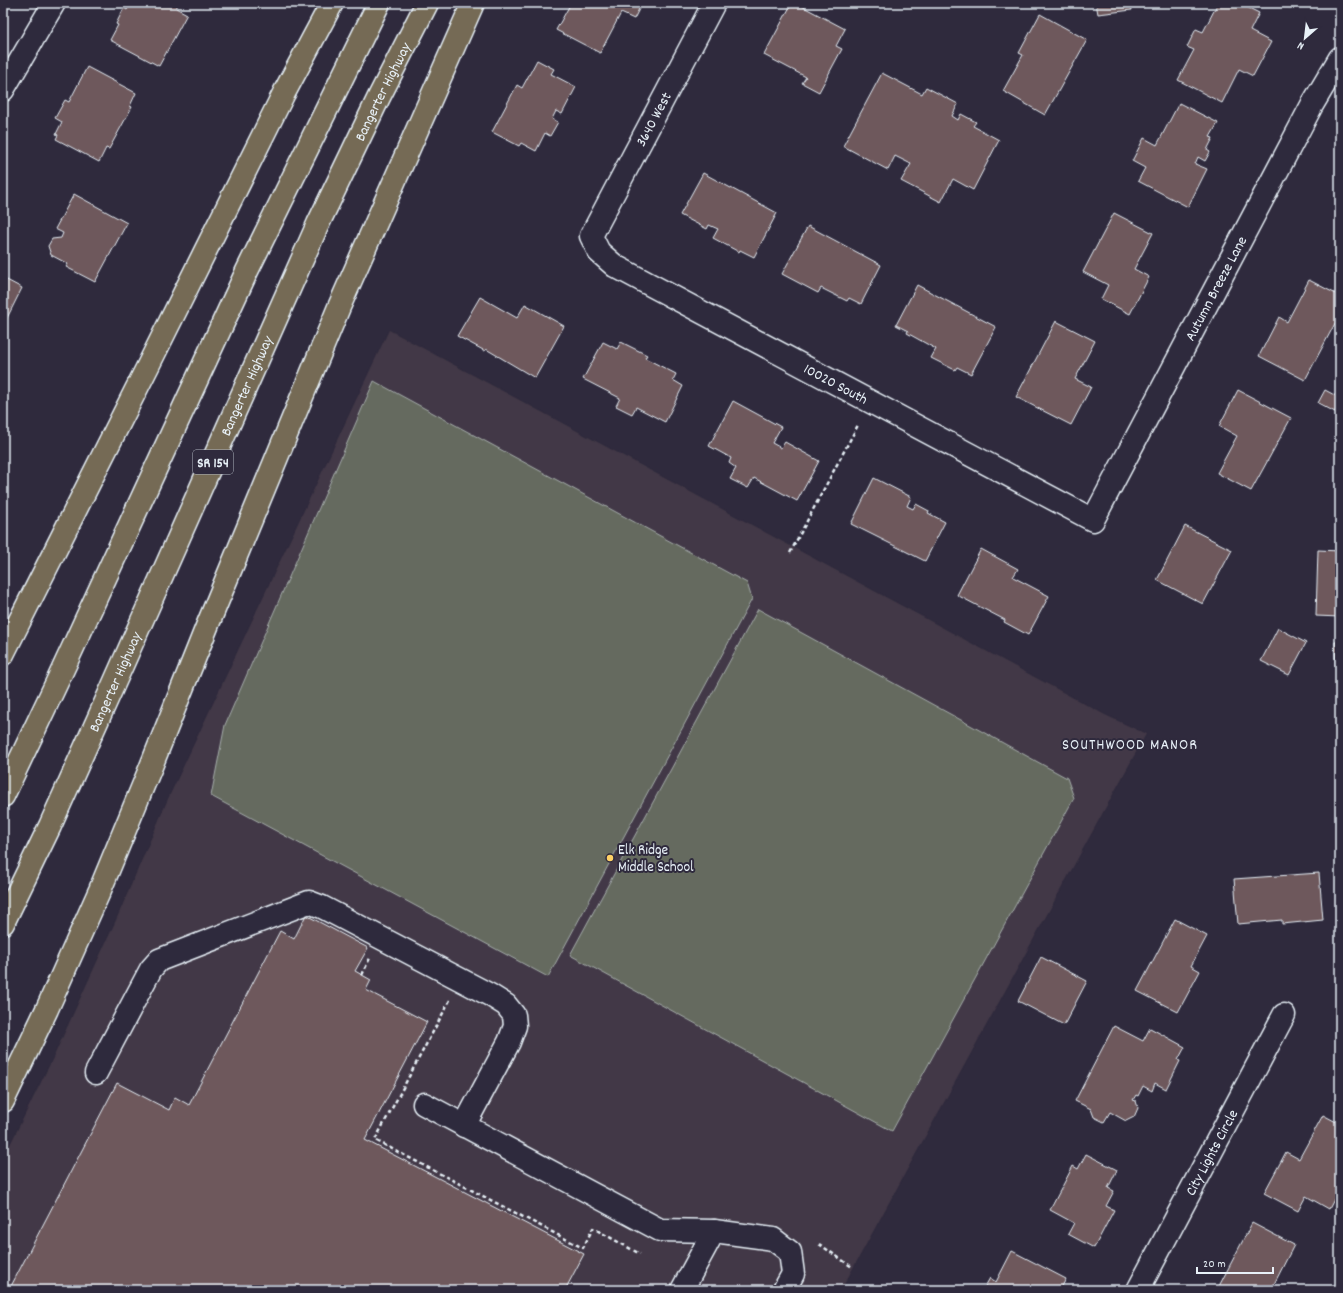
<svg xmlns="http://www.w3.org/2000/svg" width="1343" height="1293" font-family="Dekko,sans-serif">
<rect width="100%" height="100%" fill="#2f2a3d"/>
<filter id="ink" filterUnits="userSpaceOnUse"><feTurbulence type="fractalNoise" baseFrequency=".025" numOctaves="2"/><feDisplacementMap in="SourceGraphic" scale="8" xChannelSelector="R" yChannelSelector="G"/><feConvolveMatrix kernelMatrix="1 2 1 2 8 2 1 2 1" color-interpolation-filters="sRGB"/></filter>
<g filter="url(#ink)">
<!-- built -->
<path fill="#423846" d="M 389,330 L 1105,715 L 1146,734 L 841,1290 L 3,1290 L 3,1159 L 54,1056 L 117,918 L 168,799 Z"/>
<!-- green -->
<g fill="#656b5f" stroke="#a6aeac">
<path d="M 374,381 L 747,583 L 752,599 L 548,977 L 211,796 L 225,725 Z"/>
<path d="M 758,609 L 1067,778 L 1074,798 L 892,1131 L 570,955 Z"/>
</g>
<!-- building -->
<g fill="#6e585c" stroke="#e8f1f8">
<path d="M 131,3 L 179,3 L 176,8 L 187,14 L 159,66 L 110,40 L 118,25 L 116,24 L 124,8 L 127,10 Z"/>
<path d="M 571,3 L 642,3 L 634,19 L 621,13 L 600,53 L 556,30 Z"/>
<path d="M 792,3 L 796,3 L 845,29 L 836,46 L 842,49 L 819,92 L 802,83 L 806,77 L 764,55 Z"/>
<path d="M 1096,3 L 1131,3 L 1132,10 L 1098,14 Z"/>
<path d="M 1218,3 L 1239,3 L 1259,13 L 1250,31 L 1271,42 L 1253,76 L 1239,69 L 1222,103 L 1178,80 L 1194,50 L 1187,47 L 1196,29 L 1203,32 Z"/>
<path d="M 1281,3 L 1293,3 L 1290,8 Z"/>
<path d="M 1040,14 L 1087,40 L 1045,115 L 1003,91 L 1023,55 L 1019,53 Z"/>
<path d="M 537,60 L 554,69 L 551,74 L 576,87 L 562,114 L 556,111 L 552,119 L 558,122 L 550,136 L 545,133 L 536,151 L 521,143 L 519,146 L 492,132 L 517,85 L 522,88 Z"/>
<path d="M 87,67 L 136,93 L 130,106 L 132,107 L 109,149 L 106,148 L 99,162 L 56,139 L 58,135 L 56,134 L 62,122 L 55,118 L 65,100 L 69,102 Z"/>
<path d="M 882,73 L 922,94 L 926,87 L 958,104 L 952,116 L 958,120 L 961,114 L 976,122 L 973,126 L 999,140 L 973,190 L 953,179 L 941,202 L 901,181 L 911,164 L 895,156 L 888,170 L 843,146 Z"/>
<path d="M 1179,103 L 1218,123 L 1210,137 L 1213,138 L 1207,150 L 1210,152 L 1205,161 L 1198,157 L 1195,164 L 1207,169 L 1188,207 L 1138,181 L 1145,168 L 1132,161 L 1144,138 L 1157,145 Z"/>
<path d="M 703,173 L 777,213 L 754,257 L 740,250 L 739,252 L 713,238 L 718,229 L 709,225 L 707,229 L 680,215 Z"/>
<path d="M 74,194 L 127,223 L 95,282 L 66,267 L 68,264 L 51,255 L 48,246 L 52,239 L 61,238 L 63,233 L 55,229 Z"/>
<path d="M 1114,213 L 1153,233 L 1134,269 L 1149,277 L 1130,314 L 1101,299 L 1108,285 L 1083,272 Z"/>
<path d="M 808,226 L 881,265 L 861,304 L 849,298 L 847,301 L 821,288 L 818,293 L 782,274 Z"/>
<path d="M 3,278 L 22,288 L 3,326 Z"/>
<path d="M 1309,280 L 1340,296 L 1340,314 L 1305,380 L 1259,356 L 1279,317 L 1287,322 Z"/>
<path d="M 917,285 L 996,327 L 971,374 L 957,367 L 955,370 L 931,358 L 936,349 L 907,333 L 908,331 L 896,325 Z"/>
<path d="M 480,297 L 517,318 L 525,304 L 564,326 L 535,378 L 486,349 L 485,351 L 457,336 Z"/>
<path d="M 1056,321 L 1095,341 L 1075,379 L 1091,387 L 1071,425 L 1016,397 Z"/>
<path d="M 603,342 L 617,349 L 621,342 L 647,355 L 645,358 L 676,374 L 673,380 L 683,386 L 665,422 L 636,407 L 632,414 L 616,406 L 620,398 L 583,379 Z"/>
<path d="M 1238,390 L 1291,418 L 1251,491 L 1217,473 L 1237,436 L 1219,426 Z"/>
<path d="M 1325,390 L 1340,398 L 1340,403 L 1335,412 L 1318,403 Z"/>
<path d="M 733,401 L 781,427 L 772,443 L 781,448 L 785,442 L 819,461 L 797,501 L 754,478 L 748,488 L 730,479 L 736,468 L 729,463 L 731,458 L 709,446 Z"/>
<path d="M 874,478 L 911,497 L 907,506 L 913,509 L 916,504 L 929,511 L 928,513 L 945,522 L 925,561 L 851,524 Z"/>
<path d="M 1185,526 L 1232,550 L 1203,604 L 1157,580 Z"/>
<path d="M 981,549 L 1018,569 L 1013,577 L 1049,596 L 1028,635 L 1004,622 L 1005,620 L 957,595 Z"/>
<path d="M 1318,550 L 1340,551 L 1340,617 L 1316,616 Z"/>
<path d="M 1278,628 L 1306,643 L 1289,675 L 1261,661 Z"/>
<path d="M 1335,642 L 1340,642 L 1340,717 L 1337,717 Z"/>
<path d="M 1319,873 L 1323,920 L 1282,924 L 1282,920 L 1238,924 L 1234,879 Z"/>
<path d="M 306,915 L 368,948 L 355,971 L 371,980 L 366,990 L 427,1022 L 365,1140 L 584,1254 L 565,1290 L 9,1290 L 117,1083 L 169,1110 L 175,1097 L 189,1105 L 280,931 L 294,939 Z"/>
<path d="M 1175,919 L 1207,936 L 1191,966 L 1200,971 L 1178,1012 L 1137,991 Z"/>
<path d="M 1041,957 L 1087,981 L 1064,1025 L 1018,1001 Z"/>
<path d="M 1114,1026 L 1143,1041 L 1150,1028 L 1185,1047 L 1178,1060 L 1180,1061 L 1166,1089 L 1155,1083 L 1152,1091 L 1143,1086 L 1138,1096 L 1136,1095 L 1133,1100 L 1136,1101 L 1138,1108 L 1134,1117 L 1126,1121 L 1110,1112 L 1104,1122 L 1094,1117 L 1091,1109 L 1075,1101 Z"/>
<path d="M 1323,1115 L 1340,1124 L 1340,1188 L 1329,1209 L 1306,1196 L 1298,1211 L 1264,1193 L 1286,1152 L 1299,1159 Z"/>
<path d="M 1086,1154 L 1117,1170 L 1108,1188 L 1114,1191 L 1106,1206 L 1114,1210 L 1094,1248 L 1068,1234 L 1074,1223 L 1050,1210 L 1073,1166 L 1078,1169 Z"/>
<path d="M 1252,1223 L 1294,1245 L 1271,1290 L 1217,1290 Z"/>
<path d="M 1012,1251 L 1066,1279 L 1060,1290 L 983,1290 L 990,1278 L 996,1282 Z"/>
</g>
<g fill="none" stroke-linecap="round" stroke-linejoin="round">
<!-- minor casing -->
<g stroke="#e8f1f8" stroke-width="25">
<g id="minor">
<path id="s1" d="M 714,3 L 591,236 L 599,252 L 615,266 L 1093,520 L 1312,105 L 1340,58"/>
<path d="M 3,90 L 54,3"/>
<path d="M 96,1073 L 151,969 L 159,960 L 309,902 L 322,907 L 490,995 L 506,1005 L 514,1015 L 515,1026 L 509,1042 L 464,1126"/>
<path d="M 424,1104 L 660,1230 L 714,1231 L 773,1239 L 790,1252 L 793,1274 L 784,1290"/>
<path d="M 682,1290 L 714,1231"/>
<path id="s2" d="M 1138,1290 L 1284,1015"/>
</g>
</g>
<!-- highway casing -->
<g stroke="#e8f1f8" stroke-width="25">
<g id="highway">
<path d="M 3,654 L 148,366 L 284,93 L 332,3"/>
<path d="M 3,796 L 57,682 L 247,271 L 379,3"/>
<path id="s3" d="M 3,923 L 50,826 L 112,688 L 318,224 L 379,97 L 427,3"/>
<path d="M 3,1101 L 47,1009 L 100,890 L 150,769 L 208,624 L 339,307 L 473,3"/>
</g>
</g>
<!-- path -->
<g stroke="#e8f1f8" stroke-width="2.5" stroke-dasharray="4 3" stroke-linecap="butt">
<path d="M 790,553 L 858,425"/>
<path d="M 362,975 L 370,958"/>
<path d="M 450,1000 L 375,1140 L 583,1248 L 593,1228 L 640,1254"/>
<path d="M 819,1244 L 852,1267"/>
</g>
<!-- minor -->
<use href="#minor" stroke="#2f2a3d" stroke-width="22"/>
<!-- highway -->
<use href="#highway" stroke="#746b55" stroke-width="22"/>
</g>
</g>
<!-- markers -->
<circle fill="#ffd166" stroke="#2f2a3d" stroke-width="1.5" cx="610" cy="858" r="4"/>
<g text-anchor="middle" stroke-width="4" stroke-linejoin="round" paint-order="stroke">
<!-- shield labels -->
<rect fill="#2f2a3d" stroke="#b0b5c0" stroke-width="1" x="193" y="450" width="40" height="24" rx="3"/>
<g font-size="14" font-weight="bold" fill="#e8f1f8">
<text x="213" y="467">SR 154</text>
</g>
<!-- street labels -->
<g font-size="15" fill="#e8f1f8" stroke="#2f2a3d">
<text dy="5" stroke="none"><textPath href="#s3" startOffset="914">Bangerter Highway</textPath></text>
<text transform="translate(653 119) rotate(-62)" y="5">3640 West</text>
<text dy="5" stroke="none"><textPath href="#s1" startOffset="1106">Autumn Breeze Lane</textPath></text>
<text dy="5" stroke="none"><textPath href="#s1" startOffset="553">10020 South</textPath></text>
<text dy="5" stroke="none"><textPath href="#s3" startOffset="590">Bangerter Highway</textPath></text>
<text dy="5" stroke="none"><textPath href="#s3" startOffset="266">Bangerter Highway</textPath></text>
<text dy="5" stroke="none"><textPath href="#s2" startOffset="156">City Lights Circle</textPath></text>
</g>
<!-- poi labels -->
<g font-size="15" fill="#e8f1f8" stroke="#2f2a3d" text-anchor="start">
<text x="618" y="854">Elk Ridge<tspan x="618" dy="17">Middle School</tspan></text>
</g>
<!-- neighbourhood labels -->
<g font-size="16" letter-spacing="1" fill="#e8f1f8" stroke="#2f2a3d">
<text x="1130" y="749">SOUTHWOOD MANOR</text>
</g>
</g>
<!-- margin -->
<rect width="1343" height="1293" fill="none" stroke="#2f2a3d" stroke-width="16"/>
<rect x="8" y="8" width="1327" height="1277" fill="none" stroke="#e8f1f8" stroke-width="1.5" filter="url(#ink)"/>
<!-- north arrow -->
<g transform="translate(1305 38) rotate(208)" stroke="#2f2a3d" stroke-width="3" paint-order="stroke">
<path d="M0-3L7 15L0 10L-7 15Z" fill="#e8f1f8"/>
<text y="-6" font-size="11" font-weight="bold" text-anchor="middle" fill="#e8f1f8">N</text>
</g>
<!-- scale -->
<path d="M1197 1267v6h76v-6" fill="none" stroke="#e8f1f8" stroke-width="2"/>
<text x="1203" y="1267" font-size="12" fill="#e8f1f8" stroke="#2f2a3d" stroke-width="3" paint-order="stroke">20 m</text>
</svg>
